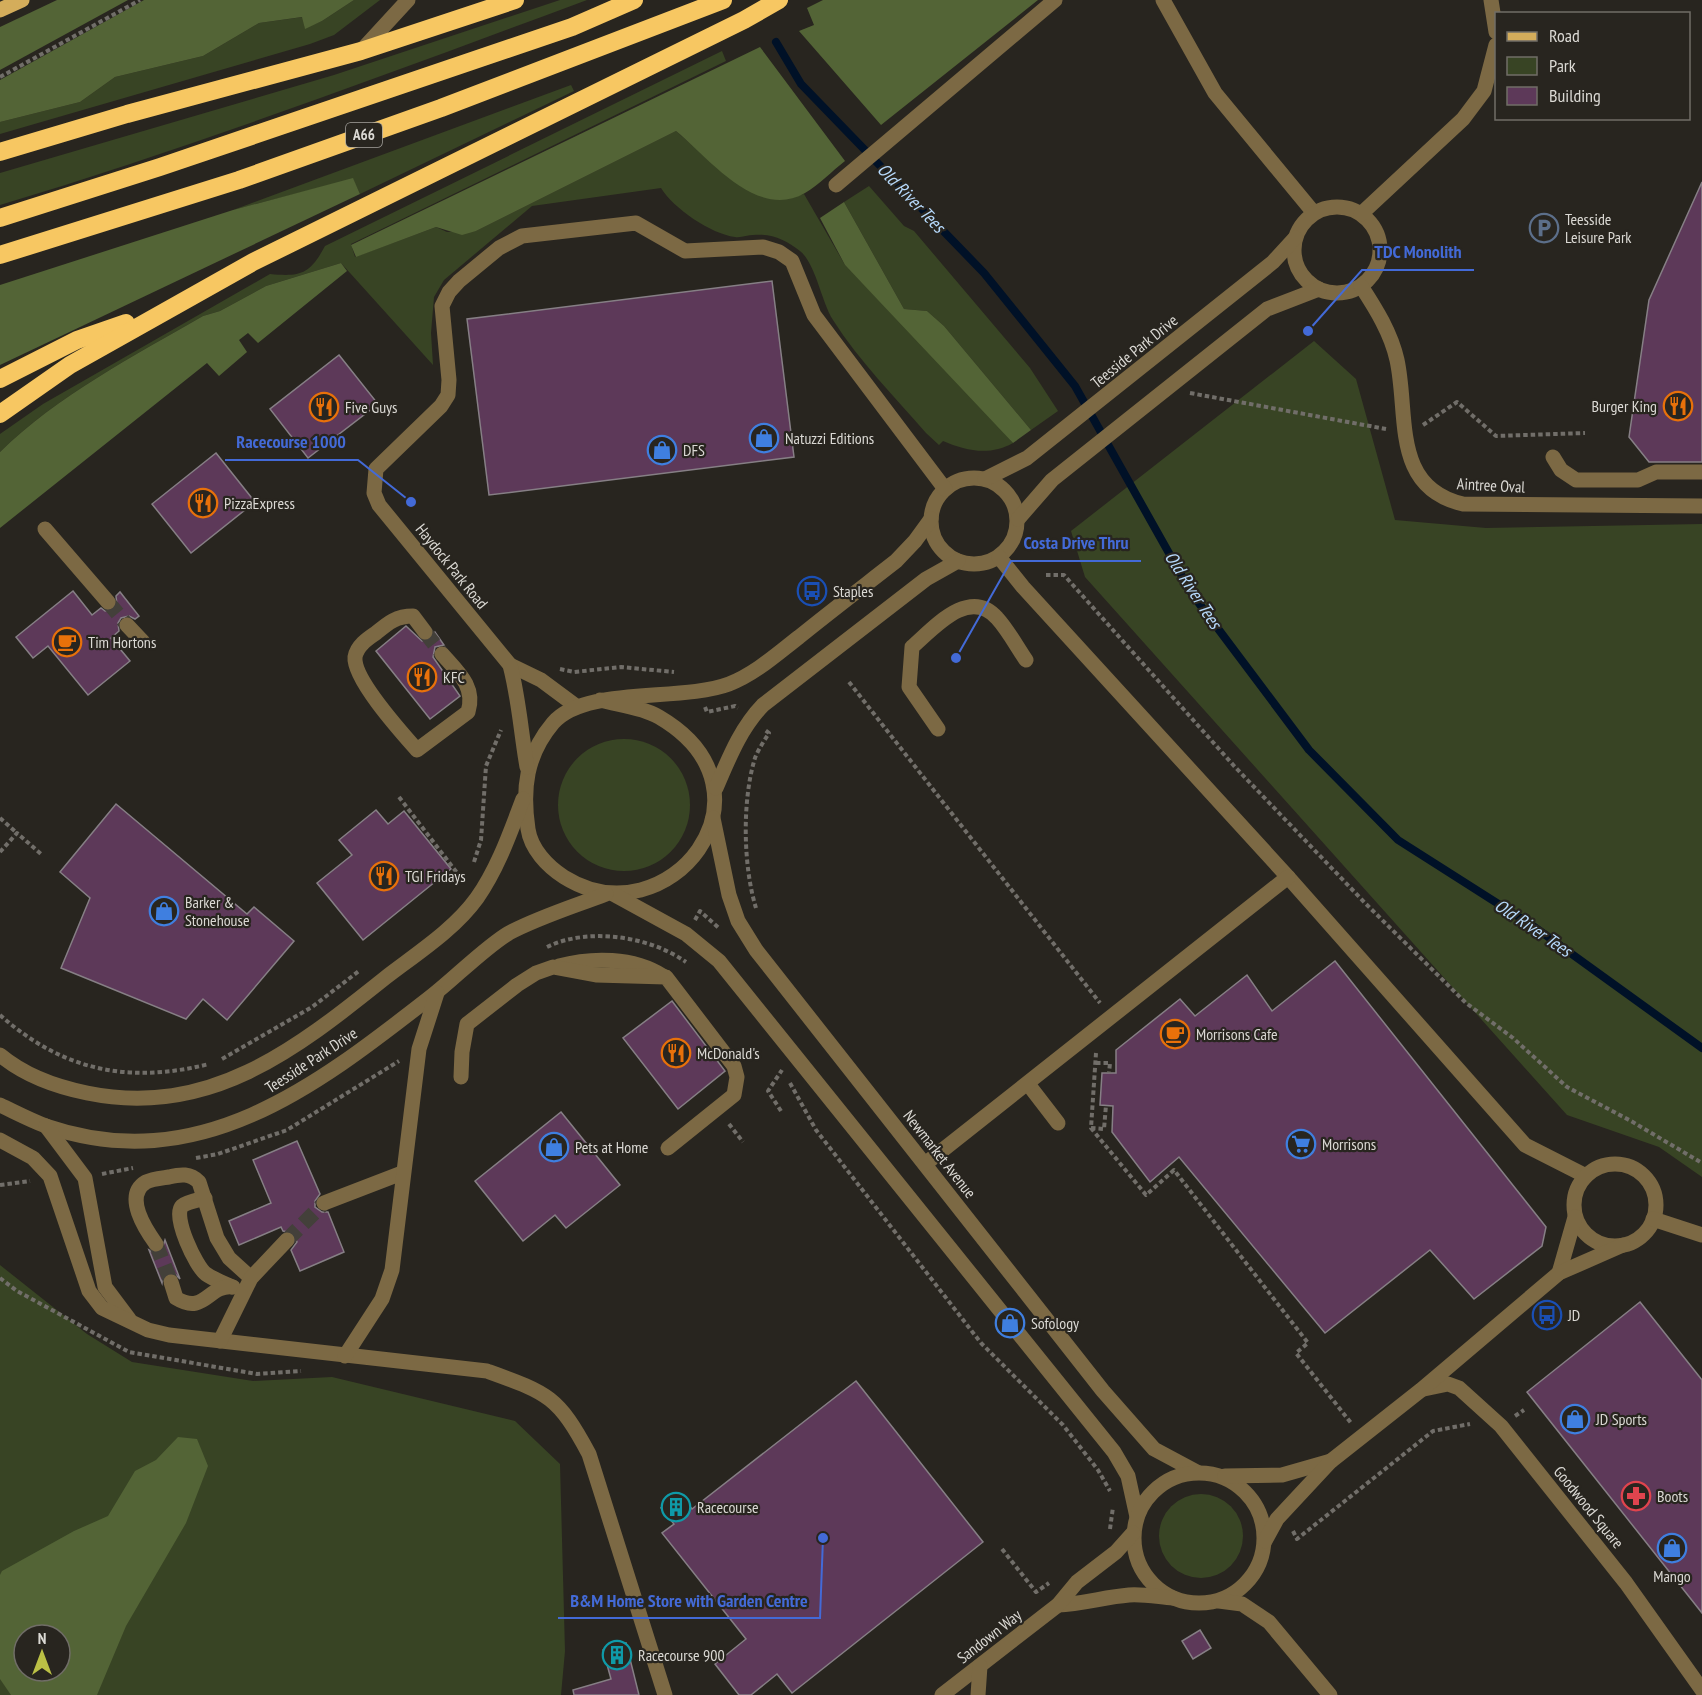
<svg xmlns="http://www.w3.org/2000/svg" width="1702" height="1695" font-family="'PT Sans Narrow',sans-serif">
<rect width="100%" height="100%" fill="#28251f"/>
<!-- green -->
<g fill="#384424" fill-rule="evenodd">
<path d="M 354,0 L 380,0 L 334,35 L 310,44 L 0,134 L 0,122 L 80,102 L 115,77 L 203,56 L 259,23 L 303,17 L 305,28 L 322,21 Z"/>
<path d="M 560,0 L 587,0 C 393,72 199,145 0,205 L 0,173 L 334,75 Z"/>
<path d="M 722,51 L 726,61 L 351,244 L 355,257 L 436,227 L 447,232 L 476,231 L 676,131 C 711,161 753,208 804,194 L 845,265 L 974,398 L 1013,443 C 990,456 966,451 943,441 L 939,445 L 926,433 C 895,397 859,361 833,320 C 821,301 816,264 800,251 C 786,240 771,233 753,235 C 748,235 741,238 735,237 C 711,234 673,208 661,188 L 532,206 L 444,280 L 434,297 L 431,333 L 433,365 L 341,263 L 266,286 L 220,311 L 203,316 C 134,356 58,395 0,452 L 0,434 L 43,404 L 270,274 C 301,277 310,274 325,246 Z"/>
<path d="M 571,85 L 574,91 L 360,194 L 353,179 L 233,210 Z"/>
<path d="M 869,186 L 904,226 L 914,231 L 1030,368 L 1058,411 L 1031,430 L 944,326 L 927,311 L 904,309 L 844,202 Z"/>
<path d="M 1314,341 L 1356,379 L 1395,520 L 1486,528 L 1702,524 L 1702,1177 L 1659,1147 L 1567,1115 L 1085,577 L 1071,531 Z"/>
<circle cx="624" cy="805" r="66"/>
<path d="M 0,1265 L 87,1334 L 132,1362 L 253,1381 L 332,1377 L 515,1421 L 560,1464 L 565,1651 L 561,1695 L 0,1695 ZM 24,1635 L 60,1635 L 60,1671 L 24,1671 Z"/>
<circle cx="1201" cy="1536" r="42"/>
</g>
<!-- forest -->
<g fill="#536436" fill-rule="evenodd">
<path d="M 57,0 L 128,0 L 0,70 L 0,27 Z"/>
<path d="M 144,0 L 354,0 L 322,21 L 305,29 L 302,17 L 259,23 L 203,56 L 115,77 L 80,102 L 0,122 L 0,80 Z"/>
<path d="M 823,0 L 1038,0 L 881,125 L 799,31 L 814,25 L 807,8 Z"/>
<path d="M 760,47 L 845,161 C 832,171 819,185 805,193 C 757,221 709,158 676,131 L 476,231 L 462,235 L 436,227 L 356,257 L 351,245 Z"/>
<path d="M 353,178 L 360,194 L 0,365 L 0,285 L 233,210 Z"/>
<path d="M 844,202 L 904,309 L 927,311 L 944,326 L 1031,430 L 1013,443 L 845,265 L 820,218 Z"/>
<path d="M 341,263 L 347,271 L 258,343 L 248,333 L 239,340 L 247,352 L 219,376 L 207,363 L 0,528 L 0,452 C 58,395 134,356 203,316 L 220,311 L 266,286 Z"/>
<path d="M 178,1437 L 197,1439 L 208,1466 L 186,1523 L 126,1626 L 97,1695 L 11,1695 L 0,1679 L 0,1575 L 2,1571 L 74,1531 L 108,1516 L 135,1471 L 156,1460 ZM 24,1635 L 60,1635 L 60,1671 L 24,1671 Z"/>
</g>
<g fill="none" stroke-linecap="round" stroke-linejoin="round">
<!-- stream -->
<path stroke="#001127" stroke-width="8" d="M 776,42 L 801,84 L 984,273 L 1075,386 L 1192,594 L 1309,750 L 1398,840 L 1533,926 L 1702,1048"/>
</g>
<!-- building -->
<g fill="#5d3959" stroke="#867f85" stroke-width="1.5">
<path d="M 1702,182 L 1702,462 L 1649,462 L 1629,437 L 1649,300 Z"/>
<path d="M 772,281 L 794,457 L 489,495 L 467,319 Z"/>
<path d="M 339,355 L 378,404 L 308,458 L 270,409 Z"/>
<path d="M 216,453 L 255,502 L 191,553 L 152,504 Z"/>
<path d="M 73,591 L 92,615 L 101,608 L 105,611 L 114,610 L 117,605 L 116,596 L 120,592 L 139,616 L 135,619 L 129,616 L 121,618 L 118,623 L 119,631 L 111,638 L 130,661 L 88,695 L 48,646 L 33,658 L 16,637 Z"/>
<path d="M 406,626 L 422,641 L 430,640 L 435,632 L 444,645 L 435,647 L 433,657 L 460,696 L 430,719 L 376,651 Z"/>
<path d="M 116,804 L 247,914 L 254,907 L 294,941 L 227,1020 L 203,999 L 186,1019 L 61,968 L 90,898 L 60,872 Z"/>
<path d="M 376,810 L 388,824 L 404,811 L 451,869 L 363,940 L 317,883 L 352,855 L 339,840 Z"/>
<path d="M 1335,961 L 1546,1227 L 1542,1246 L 1474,1299 L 1430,1250 L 1325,1333 L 1179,1157 L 1150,1182 L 1112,1132 L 1113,1106 L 1100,1105 L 1102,1073 L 1116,1073 L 1116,1050 L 1180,999 L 1195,1016 L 1247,975 L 1272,1011 Z"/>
<path d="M 672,1001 L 725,1071 L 678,1109 L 623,1038 Z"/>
<path d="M 561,1112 L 620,1185 L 566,1228 L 555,1215 L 523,1241 L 475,1181 Z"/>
<path d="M 297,1141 L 320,1194 L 315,1201 L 315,1207 L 322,1212 L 328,1212 L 344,1252 L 300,1271 L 291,1250 L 297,1242 L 293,1233 L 283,1231 L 281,1227 L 239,1245 L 229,1221 L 271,1203 L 253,1160 Z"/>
<path d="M 165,1240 L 180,1279 L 174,1273 L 169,1273 L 163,1276 L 162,1283 L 149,1250 L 156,1254 L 161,1252 Z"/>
<path d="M 1640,1302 L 1702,1380 L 1702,1613 L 1527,1392 Z"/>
<path d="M 856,1381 L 983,1542 L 792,1693 L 777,1674 L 751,1695 L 739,1695 L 715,1664 L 746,1639 L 662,1533 L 674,1524 L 661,1508 L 680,1494 L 692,1509 Z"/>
<path d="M 1200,1630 L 1211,1648 L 1193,1659 L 1182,1641 Z"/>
<path d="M 626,1643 L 639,1695 L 574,1695 L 573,1690 L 611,1679 L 603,1650 Z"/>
</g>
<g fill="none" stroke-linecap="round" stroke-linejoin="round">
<!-- minor-tunnel -->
<g stroke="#43403a" stroke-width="15" stroke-dasharray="15 8" stroke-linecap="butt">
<path d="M 108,602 L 127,625"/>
<path d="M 425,632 L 442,654"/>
<path d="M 287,1240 L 324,1203"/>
<path d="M 156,1244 L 171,1282"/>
</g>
<!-- path -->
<g stroke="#716e69" stroke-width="4" stroke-dasharray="4.5 3" stroke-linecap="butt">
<path d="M 0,77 L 140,0"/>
<path d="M 1190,393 L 1386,429"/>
<path d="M 1423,425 L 1457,402 L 1496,436 L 1585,433"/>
<path d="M 1046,575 L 1064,575 L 1235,767 L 1365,903 L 1466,1003 L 1513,1038 L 1567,1087 L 1631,1121 L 1702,1163"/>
<path d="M 560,669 L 574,672 L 621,667 L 674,672"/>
<path d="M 849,682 L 1100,1003"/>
<path d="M 705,707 L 707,712 L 735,706 L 738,708"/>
<path d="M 399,797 L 464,882"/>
<path d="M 0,818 L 17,833"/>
<path d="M 0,852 L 17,833 L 41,854"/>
<path d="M 474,862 L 481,840 L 486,766 L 501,730"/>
<path d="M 756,908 C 743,866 742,800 755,758 C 758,750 764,741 769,733 L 765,730"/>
<path d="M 695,920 L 700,911 L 720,929"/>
<path d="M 547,947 C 588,927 649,936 686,962"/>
<path d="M 0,1015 C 63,1071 129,1084 209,1064"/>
<path d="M 1096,1053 L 1091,1128 L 1146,1195 L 1174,1170 L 1308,1343 L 1296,1353 L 1351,1423"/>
<path d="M 222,1059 L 312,1007 L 359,971"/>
<path d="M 1096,1063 L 1110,1063 L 1109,1073"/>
<path d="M 790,1083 L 816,1130 L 981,1343 L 1063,1425 L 1098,1470 L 1110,1491"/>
<path d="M 781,1111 L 768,1091 L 782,1070"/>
<path d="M 729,1124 L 743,1142"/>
<path d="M 1091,1128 L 1104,1129 L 1106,1105"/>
<path d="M 196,1158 L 218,1154 L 287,1130 L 399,1061"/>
<path d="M 102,1174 L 133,1168"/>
<path d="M 0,1185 L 30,1181"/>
<path d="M 0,1278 L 17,1291 L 129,1352 L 257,1374 L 301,1371"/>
<path d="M 1515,1416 L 1524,1410"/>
<path d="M 1110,1529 L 1113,1507"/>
<path d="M 1293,1531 L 1297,1539 L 1433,1431 L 1470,1424"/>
<path d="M 1002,1549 L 1036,1592 L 1049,1583"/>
</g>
<!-- minor -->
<g stroke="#7c6944" stroke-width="15">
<path d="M 1163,0 L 1215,93 L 1314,213"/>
<path d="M 1491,0 L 1496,32"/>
<path d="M 361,51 L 408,0"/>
<path d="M 836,185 L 1055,0"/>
<circle cx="1337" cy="250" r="43"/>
<path d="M 1361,214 L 1463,119 L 1484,91 L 1496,45"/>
<path d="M 1361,286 C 1376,309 1391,333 1397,360 C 1409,415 1391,487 1463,504 L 1702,506"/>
<path d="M 1553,457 L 1561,470 L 1576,480 L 1638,480 L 1656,472 L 1702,472"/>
<circle cx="974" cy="521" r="43"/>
<path d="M 985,479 L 1027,458 L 1273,262 L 1295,238"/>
<path d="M 1018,519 L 1052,480 L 1267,309 L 1319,289"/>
<path d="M 45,529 L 108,602"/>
<path d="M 999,557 L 1023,587 L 1288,877 L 1525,1145 L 1586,1176"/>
<path d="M 127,625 L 143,642"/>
<path d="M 425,632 L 413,616 C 396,616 388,623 376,633 C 367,639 357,646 355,657 C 353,679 402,733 417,750 L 468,712 C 476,687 458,672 442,654"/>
<path d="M 510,665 L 541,680 L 576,706"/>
<path d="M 600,700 C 618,705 642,707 659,717 C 787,792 668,942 564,877 C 547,866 531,849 528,829 C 522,789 526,755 553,723 C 584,686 681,702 729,684 C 755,674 777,654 799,637 C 831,611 864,586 896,561 L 915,541 L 931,519"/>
<path d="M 938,729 L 909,687 L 912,647 C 933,629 969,586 997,618 C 1008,630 1017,647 1026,660"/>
<path d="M 527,767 C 521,733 519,699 510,665 L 379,505 L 374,493 L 376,469 L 441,406 L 448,395 L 449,380 L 442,306 L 449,292 L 459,281 L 499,248 L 522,236 L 636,223 L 685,251 L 763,247 L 779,252 L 792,261 L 814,315 L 945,489"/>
<path d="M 716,788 C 729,758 740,729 763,705 L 926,579 L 958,561"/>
<path d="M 713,818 L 729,895 L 738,921 L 756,950 L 1103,1391 L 1154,1449 L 1197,1472"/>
<path d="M 613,894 L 686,934 L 719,961 L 1114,1452 L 1128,1476 L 1137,1517"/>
<path d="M 559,966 C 592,957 633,957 663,976"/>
<path d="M 0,1055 C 24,1075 57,1087 87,1093 C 209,1118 295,1050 385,978 C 416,954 454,930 477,898 C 498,868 510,833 523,799"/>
<path d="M 461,1077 L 462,1052 L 467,1024 L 517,985 L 536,973 L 553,967 L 596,975 L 666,977 L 734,1066 L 737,1077 L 734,1095 L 668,1148"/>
<path d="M 1028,1084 L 1058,1123"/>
<path d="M 0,1105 C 15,1112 30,1120 46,1126 C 198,1178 315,1087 428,999 C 452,981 485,947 509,933 C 539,917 575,906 606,894"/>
<path d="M 46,1126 L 85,1178 L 105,1287 L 129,1319"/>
<path d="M 0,1140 L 33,1158 L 50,1176 L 89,1291 L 102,1308 L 148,1330 L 169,1335 L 487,1371 C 548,1393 558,1396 589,1454 L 665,1695"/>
<path d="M 925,1164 L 1288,877"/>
<circle cx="1615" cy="1205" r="41"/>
<path d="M 205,1198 C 198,1200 187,1202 182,1206 C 172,1216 196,1267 206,1274 C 213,1279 224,1283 232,1287"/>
<path d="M 324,1203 L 402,1173"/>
<path d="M 1653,1219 L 1702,1235"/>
<path d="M 156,1244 C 146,1230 123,1196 146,1182 C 152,1179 163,1178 169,1177 C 181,1174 190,1173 199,1182 L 217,1238 L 229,1258 L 251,1278"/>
<path d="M 1559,1273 L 1575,1217"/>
<path d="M 171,1282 L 176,1298 C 205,1316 208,1284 233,1287"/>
<path d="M 220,1341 L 251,1278 L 287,1240"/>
<path d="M 345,1356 L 382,1299 L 392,1270 L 419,1049 L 437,993"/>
<path d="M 1424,1389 L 1448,1384 L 1459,1388 L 1501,1426 L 1626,1583 L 1702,1690"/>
<circle cx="1199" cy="1538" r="65"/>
<path d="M 1225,1476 L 1282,1475 L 1331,1461"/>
<path d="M 1265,1541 L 1277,1519 L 1331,1461 L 1421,1390 L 1559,1273 L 1623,1245"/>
<path d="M 1219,1601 L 1242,1604 L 1269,1622 L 1330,1695"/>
<path d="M 1058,1605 C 1082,1604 1105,1597 1129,1595 C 1144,1594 1159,1597 1173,1598"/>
<path d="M 942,1695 L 1058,1605 L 1077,1582 L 1116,1552 L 1133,1533"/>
<path d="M 978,1695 L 980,1666"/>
</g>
<!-- major -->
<path stroke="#d4ad5b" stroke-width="15" d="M 0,10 L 22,0"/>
<!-- highway -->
<g stroke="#f7c762" stroke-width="18">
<path d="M 0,152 L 127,114 L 361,51 L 515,0"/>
<path d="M 0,218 L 160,167 L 572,27 L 634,0"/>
<path d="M 0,255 L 239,180 L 441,108 L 723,0"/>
<path d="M 0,379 L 77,340 L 126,323"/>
<path d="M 0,414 L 70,365 L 253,262 L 744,20 L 779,0"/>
</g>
</g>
<!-- icons -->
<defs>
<g id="parking-ring" transform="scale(1.5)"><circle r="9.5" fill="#28251f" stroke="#5c6f8a" stroke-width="1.5"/><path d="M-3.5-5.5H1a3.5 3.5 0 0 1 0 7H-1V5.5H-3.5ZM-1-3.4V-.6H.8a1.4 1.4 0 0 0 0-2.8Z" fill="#5c6f8a"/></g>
<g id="restaurant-ring" transform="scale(1.5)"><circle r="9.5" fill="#28251f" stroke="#e8710a" stroke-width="1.5"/><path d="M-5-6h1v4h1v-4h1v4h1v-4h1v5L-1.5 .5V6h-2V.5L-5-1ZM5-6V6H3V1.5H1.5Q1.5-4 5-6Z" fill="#e8710a"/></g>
<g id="shop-ring" transform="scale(1.5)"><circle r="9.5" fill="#28251f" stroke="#3f7fe0" stroke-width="1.5"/><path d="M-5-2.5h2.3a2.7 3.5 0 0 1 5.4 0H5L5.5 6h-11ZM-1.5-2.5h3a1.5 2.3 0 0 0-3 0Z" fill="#3f7fe0"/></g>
<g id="bus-ring" transform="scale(1.5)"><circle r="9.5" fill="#28251f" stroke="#1a4fb4" stroke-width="1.5"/><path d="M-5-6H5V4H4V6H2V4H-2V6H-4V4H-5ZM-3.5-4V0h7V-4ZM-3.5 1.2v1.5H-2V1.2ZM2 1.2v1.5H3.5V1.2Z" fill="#1a4fb4"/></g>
<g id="cafe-ring" transform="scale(1.5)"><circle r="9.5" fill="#28251f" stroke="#e8710a" stroke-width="1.5"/><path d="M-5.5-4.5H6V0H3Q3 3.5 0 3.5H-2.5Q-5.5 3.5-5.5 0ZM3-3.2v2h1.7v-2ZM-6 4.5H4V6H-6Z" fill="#e8710a"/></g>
<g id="supermarket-ring" transform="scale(1.5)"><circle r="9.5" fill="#28251f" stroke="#3f7fe0" stroke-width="1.5"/><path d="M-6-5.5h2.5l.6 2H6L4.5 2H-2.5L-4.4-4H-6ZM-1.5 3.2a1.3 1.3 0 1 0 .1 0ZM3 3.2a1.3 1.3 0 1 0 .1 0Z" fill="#3f7fe0"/></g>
<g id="pharmacy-ring" transform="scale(1.5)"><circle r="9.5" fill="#28251f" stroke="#e0444e" stroke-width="1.5"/><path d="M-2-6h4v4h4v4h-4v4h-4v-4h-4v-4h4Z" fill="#e0444e"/></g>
<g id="building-ring" transform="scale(1.5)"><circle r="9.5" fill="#28251f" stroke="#0f9aa8" stroke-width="1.5"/><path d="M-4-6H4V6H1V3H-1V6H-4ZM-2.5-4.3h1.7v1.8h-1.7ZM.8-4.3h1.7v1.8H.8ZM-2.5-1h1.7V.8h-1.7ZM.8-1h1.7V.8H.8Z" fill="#0f9aa8"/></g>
</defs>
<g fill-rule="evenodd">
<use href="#parking-ring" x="1544" y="228"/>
<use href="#restaurant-ring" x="1678" y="406"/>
<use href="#restaurant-ring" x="324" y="407"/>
<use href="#shop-ring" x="764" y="438"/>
<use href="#shop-ring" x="662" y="450"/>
<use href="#restaurant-ring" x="203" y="503"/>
<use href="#bus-ring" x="812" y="591"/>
<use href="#cafe-ring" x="67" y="642"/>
<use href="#restaurant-ring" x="422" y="677"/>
<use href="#restaurant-ring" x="384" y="876"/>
<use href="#shop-ring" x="164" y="911"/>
<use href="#cafe-ring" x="1175" y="1034"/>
<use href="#restaurant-ring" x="676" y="1053"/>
<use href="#supermarket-ring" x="1301" y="1144"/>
<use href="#shop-ring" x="554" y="1147"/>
<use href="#bus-ring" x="1547" y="1315"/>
<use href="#shop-ring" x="1010" y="1323"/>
<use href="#shop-ring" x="1575" y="1419"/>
<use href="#pharmacy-ring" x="1636" y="1496"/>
<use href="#building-ring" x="676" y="1507"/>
<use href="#shop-ring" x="1672" y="1548"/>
<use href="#building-ring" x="617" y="1655"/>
</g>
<g text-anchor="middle" stroke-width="4.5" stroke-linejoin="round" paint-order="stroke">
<!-- shield labels -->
<rect fill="#28251f" stroke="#a5a39e" stroke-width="1.5" x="346" y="123" width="36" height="24" rx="4.5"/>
<g font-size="15" font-weight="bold" fill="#dbd9d4">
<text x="364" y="140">A66</text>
</g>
<!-- poi labels -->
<g font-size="16" fill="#dbd9d4" stroke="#28251f" text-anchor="start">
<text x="1565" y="225">Teesside<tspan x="1565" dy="18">Leisure Park</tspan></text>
<text x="1657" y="412" text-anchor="end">Burger King</text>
<text x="345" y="413">Five Guys</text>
<text x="785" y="444">Natuzzi Editions</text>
<text x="683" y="456">DFS</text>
<text x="224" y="509">PizzaExpress</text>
<text x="833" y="597">Staples</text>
<text x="88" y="648">Tim Hortons</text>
<text x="443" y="683">KFC</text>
<text x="405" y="882">TGI Fridays</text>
<text x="185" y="908">Barker &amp;<tspan x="185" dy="18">Stonehouse</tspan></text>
<text x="1196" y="1040">Morrisons Cafe</text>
<text x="697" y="1059">McDonald's</text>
<text x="1322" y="1150">Morrisons</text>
<text x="575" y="1153">Pets at Home</text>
<text x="1568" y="1321">JD</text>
<text x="1031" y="1329">Sofology</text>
<text x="1596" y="1425">JD Sports</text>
<text x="1657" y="1502">Boots</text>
<text x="697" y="1513">Racecourse</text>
<text x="1672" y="1582" text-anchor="middle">Mango</text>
<text x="638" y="1661">Racecourse 900</text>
</g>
<!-- street labels -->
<g font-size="16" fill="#dbd9d4" stroke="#28251f">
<text transform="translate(1134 351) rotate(-39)" y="6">Teesside Park Drive</text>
<text transform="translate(1491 485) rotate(3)" y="6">Aintree Oval</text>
<text transform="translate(452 566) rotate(51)" y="6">Haydock Park Road</text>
<text transform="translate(311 1060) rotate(-33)" y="6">Teesside Park Drive</text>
<text transform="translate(940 1154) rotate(52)" y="6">Newmarket Avenue</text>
<text transform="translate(1589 1507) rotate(51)" y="6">Goodwood Square</text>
<text transform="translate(989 1636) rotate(-38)" y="6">Sandown Way</text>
</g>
<!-- water labels -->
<g font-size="18" font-style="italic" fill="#b6d9fb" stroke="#28251f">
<text transform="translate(911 198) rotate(46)" y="6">Old River Tees</text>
<text transform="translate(1193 590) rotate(57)" y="6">Old River Tees</text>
<text transform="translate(1533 928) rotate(34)" y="6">Old River Tees</text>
</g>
</g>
<!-- callouts -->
<path fill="none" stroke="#436ad7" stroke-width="2" d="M1308 331L1362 270H1474M411 502L358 460H225M956 658L1011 561H1141M823 1538L820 1618H558"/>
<g fill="#436ad7" stroke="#28251f" stroke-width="2">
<circle cx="1308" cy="331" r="6"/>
<circle cx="411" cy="502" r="6"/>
<circle cx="956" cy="658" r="6"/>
<circle cx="823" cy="1538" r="6"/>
</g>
<g font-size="18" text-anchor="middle" font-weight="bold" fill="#436ad7" stroke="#28251f" stroke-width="4.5" stroke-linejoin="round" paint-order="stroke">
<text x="1418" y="258">TDC Monolith</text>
<text x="291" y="448">Racecourse 1000</text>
<text x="1076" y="549">Costa Drive Thru</text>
<text x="689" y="1607">B&amp;M Home Store with Garden Centre</text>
</g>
<!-- legend -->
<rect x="1495" y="12" width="195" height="108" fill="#28251f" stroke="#706d67" stroke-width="1.5"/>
<rect x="1507" y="32" width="30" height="9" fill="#d4ad5b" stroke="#706d67" stroke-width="1.5"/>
<text x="1549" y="42" font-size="18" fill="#dbd9d4">Road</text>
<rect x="1507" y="57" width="30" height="18" fill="#384424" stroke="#706d67" stroke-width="1.5"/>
<text x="1549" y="72" font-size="18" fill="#dbd9d4">Park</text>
<rect x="1507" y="87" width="30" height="18" fill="#5d3959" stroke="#706d67" stroke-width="1.5"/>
<text x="1549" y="102" font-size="18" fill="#dbd9d4">Building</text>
<!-- north arrow -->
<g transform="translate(42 1653)"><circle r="28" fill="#28251f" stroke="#706d67" stroke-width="1.5"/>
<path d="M0-4.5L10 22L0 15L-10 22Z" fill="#bbc045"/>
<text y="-9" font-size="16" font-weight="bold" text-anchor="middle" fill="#dbd9d4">N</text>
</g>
</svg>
